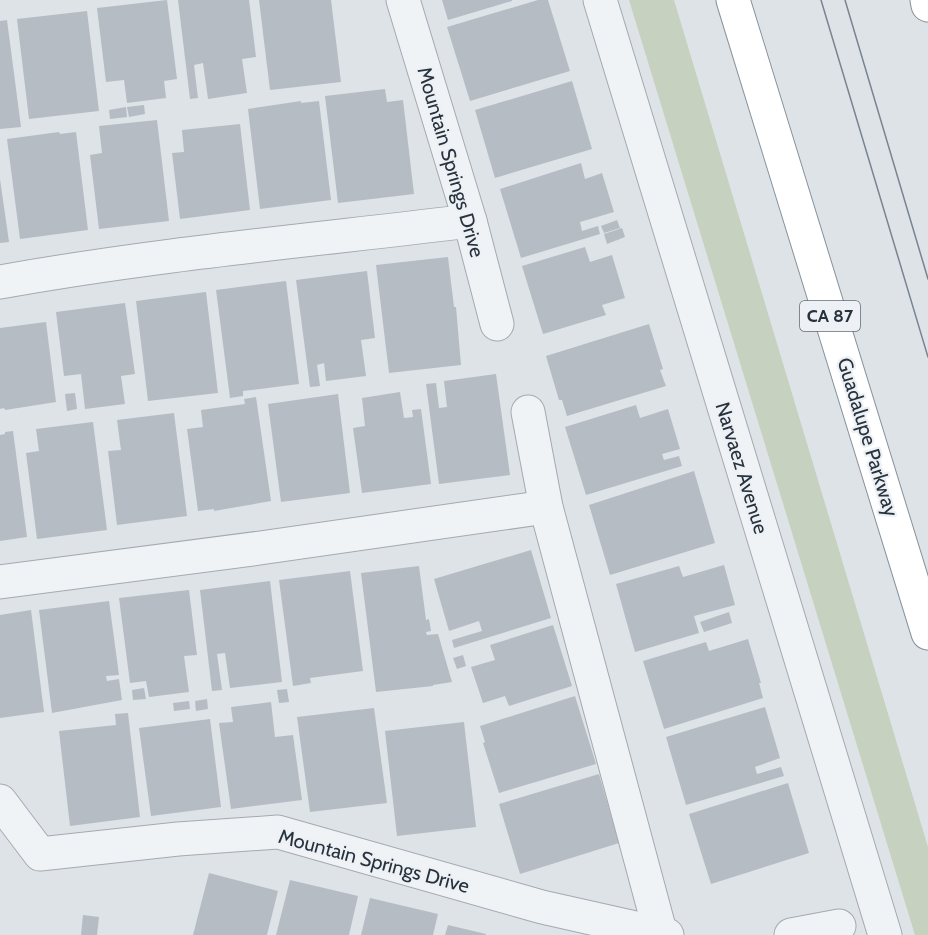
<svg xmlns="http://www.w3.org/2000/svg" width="928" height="935" font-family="Cabin,sans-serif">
<rect width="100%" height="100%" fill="#dee3e7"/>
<!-- green -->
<path fill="#c6d1bf" d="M 629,0 L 674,0 L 928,847 L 928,935 L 915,935 Z"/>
<!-- building -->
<g fill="#b5bcc4">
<path d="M 167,0 L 177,79 L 164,81 L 166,98 L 127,103 L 124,80 L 106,82 L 97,8 Z"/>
<path d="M 178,0 L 249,0 L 256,57 L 242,59 L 247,93 L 208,99 L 203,63 L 194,65 L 198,98 L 190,99 Z"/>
<path d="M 259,0 L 331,0 L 341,82 L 270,90 Z"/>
<path d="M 442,0 L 512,0 L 512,1 L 448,20 Z"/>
<path d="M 538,0 L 548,0 L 570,71 L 470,101 L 447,27 Z"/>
<path d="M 87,11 L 99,111 L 29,119 L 17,19 Z"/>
<path d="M 7,20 L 21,127 L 0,129 L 0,21 Z"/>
<path d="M 572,81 L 592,149 L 495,178 L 475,110 Z"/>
<path d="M 385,89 L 387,102 L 403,100 L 414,194 L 338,203 L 325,96 Z"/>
<path d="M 301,101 L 301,103 L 319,101 L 331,200 L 260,209 L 248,109 Z"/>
<path d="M 144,105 L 145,114 L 129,117 L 127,107 Z"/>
<path d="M 126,107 L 127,117 L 110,119 L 109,110 Z"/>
<path d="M 157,120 L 169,221 L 99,229 L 90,155 L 102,153 L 99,126 Z"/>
<path d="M 240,124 L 250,210 L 180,219 L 172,153 L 184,152 L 182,130 Z"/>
<path d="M 59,132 L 60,134 L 76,132 L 88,230 L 20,239 L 7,139 Z"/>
<path d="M 581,163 L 585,179 L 602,173 L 614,212 L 580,222 L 582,231 L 598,226 L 600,234 L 521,258 L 500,189 Z"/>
<path d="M 0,179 L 9,242 L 0,243 Z"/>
<path d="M 617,220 L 620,228 L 604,233 L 601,226 Z"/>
<path d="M 622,228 L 625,237 L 607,244 L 604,234 Z"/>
<path d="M 585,247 L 590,262 L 612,255 L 625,298 L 602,305 L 606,315 L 543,334 L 522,266 Z"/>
<path d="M 448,257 L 454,307 L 456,307 L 461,365 L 389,373 L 376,265 Z"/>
<path d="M 367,271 L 375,338 L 361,340 L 366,376 L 326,381 L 324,363 L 317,365 L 320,386 L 310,387 L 296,280 Z"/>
<path d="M 286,281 L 299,384 L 243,391 L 243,396 L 230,398 L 216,290 Z"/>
<path d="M 206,292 L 218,393 L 148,401 L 136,301 Z"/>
<path d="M 125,303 L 135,374 L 121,376 L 125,404 L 85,409 L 81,374 L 64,376 L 56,312 Z"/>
<path d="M 46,322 L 56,402 L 5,410 L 4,408 L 0,409 L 0,328 Z"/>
<path d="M 649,324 L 663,369 L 660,370 L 666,386 L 567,416 L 562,400 L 559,400 L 546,356 Z"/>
<path d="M 496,374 L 510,475 L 439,484 L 426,384 L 436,383 L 439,408 L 447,407 L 444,381 Z"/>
<path d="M 400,392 L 404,418 L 413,417 L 412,410 L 421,409 L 431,484 L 362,493 L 353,428 L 365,426 L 362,398 Z"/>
<path d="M 75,393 L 77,409 L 67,411 L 65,394 Z"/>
<path d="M 338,394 L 350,493 L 281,502 L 268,404 Z"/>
<path d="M 256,397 L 271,501 L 214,511 L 214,509 L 198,511 L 187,429 L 203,427 L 201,410 L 245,404 L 244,399 Z"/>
<path d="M 636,405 L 640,418 L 668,409 L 680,449 L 662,454 L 664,460 L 679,456 L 682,466 L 586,495 L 565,427 Z"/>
<path d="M 174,413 L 187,516 L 117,525 L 108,451 L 121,450 L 117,420 Z"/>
<path d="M 93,422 L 107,530 L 37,539 L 26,453 L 39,451 L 36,429 Z"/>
<path d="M 13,431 L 27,537 L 0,541 L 0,435 L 5,434 L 5,432 Z"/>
<path d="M 694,471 L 715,543 L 610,575 L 589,505 Z"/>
<path d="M 531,550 L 551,618 L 454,648 L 452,640 L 482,631 L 479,621 L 449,631 L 434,579 Z"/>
<path d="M 724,565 L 735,605 L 694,616 L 699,633 L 635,652 L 616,584 L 679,566 L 683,577 Z"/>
<path d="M 419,566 L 426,620 L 429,619 L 431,631 L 426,632 L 427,635 L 438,634 L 452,682 L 433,685 L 433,686 L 376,692 L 361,573 Z"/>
<path d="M 350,571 L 363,671 L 310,678 L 311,683 L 293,686 L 279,580 Z"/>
<path d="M 270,581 L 282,682 L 230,688 L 225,653 L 217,654 L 222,690 L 212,691 L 200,590 Z"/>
<path d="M 189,590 L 197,655 L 184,656 L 189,692 L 149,697 L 146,681 L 130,683 L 119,598 Z"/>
<path d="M 109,601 L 119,675 L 106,676 L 107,681 L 119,679 L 122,700 L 52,713 L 39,610 Z"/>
<path d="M 31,610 L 44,712 L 0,718 L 0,615 Z"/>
<path d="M 729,612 L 732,623 L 704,632 L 700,622 Z"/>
<path d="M 553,625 L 572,686 L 509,706 L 505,696 L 483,703 L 471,667 L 495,660 L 490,645 Z"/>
<path d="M 748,639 L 761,683 L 759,683 L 763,698 L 664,729 L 643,661 L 706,642 L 709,651 Z"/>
<path d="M 463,655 L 466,666 L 457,669 L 453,658 Z"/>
<path d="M 144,688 L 146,699 L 133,700 L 132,690 Z"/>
<path d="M 287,689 L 289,702 L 279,703 L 277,690 Z"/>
<path d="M 575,696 L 596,764 L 499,793 L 483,743 L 485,742 L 480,726 Z"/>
<path d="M 207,699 L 208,709 L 196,711 L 195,701 Z"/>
<path d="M 189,701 L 190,709 L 174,711 L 173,703 Z"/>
<path d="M 271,702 L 275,737 L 293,735 L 302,800 L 231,809 L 219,723 L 233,722 L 231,707 Z"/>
<path d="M 765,707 L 780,758 L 755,767 L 757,774 L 781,767 L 784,776 L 686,805 L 666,737 Z"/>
<path d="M 374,708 L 387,803 L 310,812 L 297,717 Z"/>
<path d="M 128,713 L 140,817 L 70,826 L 59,731 L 116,725 L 115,714 Z"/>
<path d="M 210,719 L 221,807 L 151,816 L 139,728 Z"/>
<path d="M 464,722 L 476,827 L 397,836 L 385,731 Z"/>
<path d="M 599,774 L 619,843 L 520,874 L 499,804 Z"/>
<path d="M 788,783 L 809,853 L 711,884 L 689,814 Z"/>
<path d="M 209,873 L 278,891 L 267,935 L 193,935 Z"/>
<path d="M 290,880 L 358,896 L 349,935 L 276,935 Z"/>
<path d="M 370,898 L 438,914 L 433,935 L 361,935 Z"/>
<path d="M 83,915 L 99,917 L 97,935 L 81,935 Z"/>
<path d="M 448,925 L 486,934 L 486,935 L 445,935 Z"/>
</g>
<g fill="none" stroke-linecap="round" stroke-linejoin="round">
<!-- minor casing -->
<g stroke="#a3aab1" stroke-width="35">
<g id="minor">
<path d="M 403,0 L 470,221 L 497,324"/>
<path d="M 600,0 L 885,935"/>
<path d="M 0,282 C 155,254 313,240 470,221"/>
<path d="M 528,412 L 546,507 L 661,935"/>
<path d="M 0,582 L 260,548 L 546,507"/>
<path d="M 0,801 L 40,854 L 178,839 L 278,832 L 542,907 L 667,935"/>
<path d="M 791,935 L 839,926"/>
</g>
</g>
<!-- highway casing -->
<g stroke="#86929d" stroke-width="35">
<g id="highway">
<path d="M 733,0 L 928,633"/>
<path d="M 927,0 L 928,5"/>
</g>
</g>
<!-- minor -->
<use href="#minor" stroke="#f0f3f5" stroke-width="33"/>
<!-- highway -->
<use href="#highway" stroke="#fff" stroke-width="33"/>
<!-- tram -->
<g stroke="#788490" stroke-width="1.5">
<path d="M 821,0 L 928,357"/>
<path d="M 845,0 L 928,279"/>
</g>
</g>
<g text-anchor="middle" stroke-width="4.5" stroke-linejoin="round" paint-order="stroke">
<!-- shield labels -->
<rect fill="#edf1f5" stroke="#626b74" stroke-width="1.5" x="800" y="301" width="60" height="30" rx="4.5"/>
<g font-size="18" font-weight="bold" fill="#27323d">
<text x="830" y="322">CA 87</text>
</g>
<!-- street labels -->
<g font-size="20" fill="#27323d" stroke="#edf1f5">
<text transform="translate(451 162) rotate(74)" y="7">Mountain Springs Drive</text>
<text transform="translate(868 437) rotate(73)" y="7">Guadalupe Parkway</text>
<text transform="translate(742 468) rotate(73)" y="7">Narvaez Avenue</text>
<text transform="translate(374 861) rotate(15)" y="7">Mountain Springs Drive</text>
</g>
</g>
</svg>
